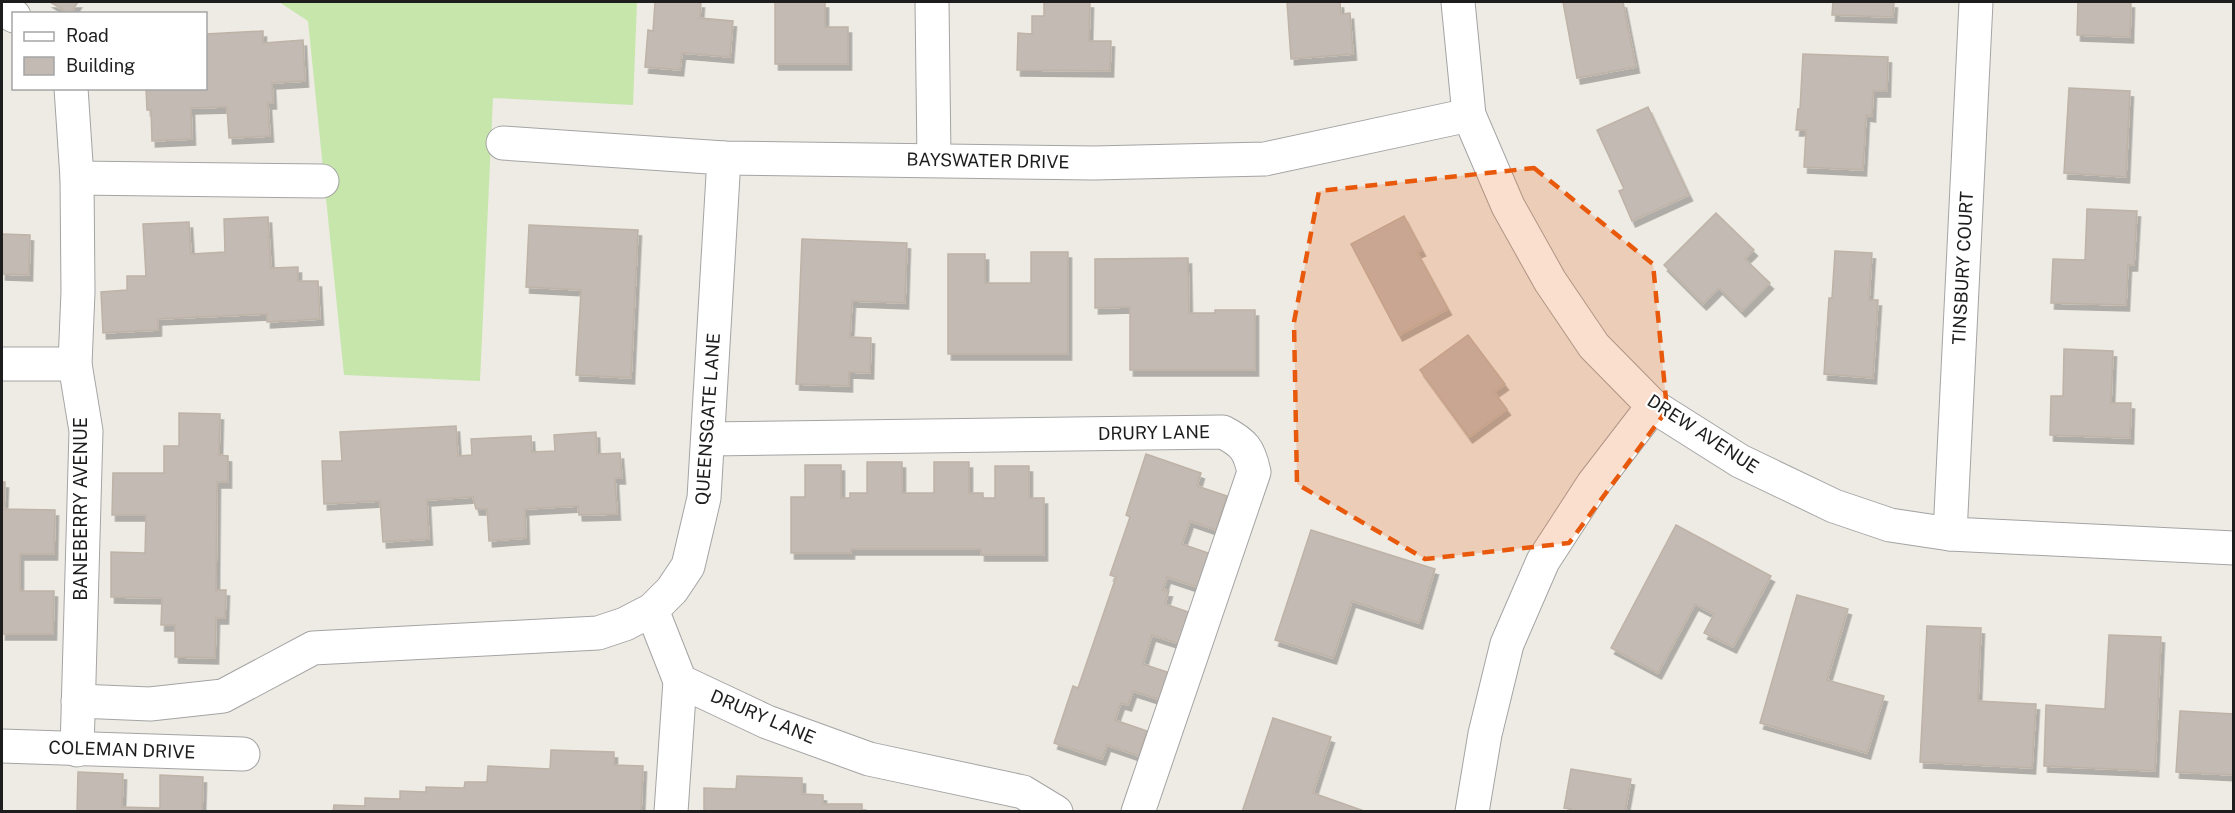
<svg xmlns="http://www.w3.org/2000/svg" width="2235" height="813" font-family="'Public Sans',sans-serif">
<defs>
<filter id="shadow"><feDropShadow dx="3.5" dy="6" stdDeviation="0" flood-color="#0004"/></filter>
</defs>
<rect width="100%" height="100%" fill="#eeebe4"/>
<!-- grass -->
<path fill="#c6e6ac" d="M 279,2 L 637,2 L 633,105 L 493,98 L 480,381 L 344,375 L 308,21 Z"/>
<!-- building -->
<g fill="#c2bab3" stroke="#bfb3a7" stroke-width="1.5" filter="url(#shadow)">
<path d="M 50,2 L 78,2 L 70,14 Z"/>
<path d="M 655,2 L 701,2 L 700,18 L 733,21 L 730,57 L 682,53 L 680,70 L 645,67 L 648,30 L 653,31 Z"/>
<path d="M 775,2 L 825,2 L 825,27 L 848,27 L 848,64 L 775,64 Z"/>
<path d="M 1044,2 L 1090,2 L 1089,41 L 1111,41 L 1110,71 L 1017,70 L 1018,33 L 1032,34 L 1032,16 L 1044,16 Z"/>
<path d="M 1287,2 L 1340,2 L 1341,14 L 1350,13 L 1353,54 L 1291,59 Z"/>
<path d="M 1563,2 L 1623,2 L 1636,67 L 1577,78 Z"/>
<path d="M 1833,2 L 1894,2 L 1893,17 L 1832,15 Z"/>
<path d="M 2078,2 L 2131,2 L 2130,37 L 2077,35 Z"/>
<path d="M 263,31 L 263,43 L 303,40 L 305,81 L 272,83 L 273,103 L 268,103 L 270,136 L 229,138 L 227,107 L 191,108 L 192,139 L 152,141 L 151,110 L 147,110 L 146,88 L 206,88 L 206,34 Z"/>
<path d="M 1803,54 L 1888,57 L 1887,91 L 1873,91 L 1872,116 L 1866,115 L 1863,170 L 1804,167 L 1806,130 L 1796,130 L 1798,109 L 1800,109 Z"/>
<path d="M 2069,88 L 2130,91 L 2126,177 L 2064,173 Z"/>
<path d="M 1648,107 L 1689,195 L 1632,221 L 1619,191 L 1624,189 L 1597,130 Z"/>
<path d="M 2087,209 L 2137,211 L 2134,265 L 2128,265 L 2126,305 L 2051,303 L 2053,259 L 2085,260 Z"/>
<path d="M 1716,213 L 1754,250 L 1745,259 L 1770,283 L 1742,311 L 1719,288 L 1703,304 L 1664,265 Z"/>
<path d="M 1404,216 L 1422,250 L 1417,252 L 1448,309 L 1399,335 L 1351,244 Z"/>
<path d="M 268,217 L 271,268 L 298,267 L 298,281 L 318,281 L 320,319 L 267,322 L 267,314 L 158,319 L 158,330 L 103,333 L 101,292 L 127,290 L 127,276 L 146,276 L 143,224 L 189,222 L 191,254 L 225,252 L 224,219 Z"/>
<path d="M 529,225 L 638,230 L 631,378 L 576,375 L 581,290 L 526,287 Z"/>
<path d="M 2,234 L 30,235 L 29,275 L 2,274 Z"/>
<path d="M 802,239 L 907,243 L 905,303 L 852,301 L 850,337 L 871,338 L 870,373 L 849,372 L 849,386 L 796,384 Z"/>
<path d="M 1835,251 L 1872,253 L 1869,300 L 1878,300 L 1873,378 L 1824,374 L 1829,298 L 1832,298 Z"/>
<path d="M 1031,252 L 1068,252 L 1068,354 L 948,354 L 948,254 L 985,254 L 985,283 L 1031,283 Z"/>
<path d="M 1188,258 L 1189,313 L 1215,313 L 1215,310 L 1255,310 L 1255,370 L 1130,370 L 1130,307 L 1095,308 L 1095,259 Z"/>
<path d="M 1468,335 L 1505,384 L 1494,392 L 1507,409 L 1469,437 L 1420,370 Z"/>
<path d="M 2064,349 L 2113,351 L 2111,403 L 2131,403 L 2130,438 L 2050,435 L 2051,396 L 2063,396 Z"/>
<path d="M 179,413 L 220,414 L 219,455 L 228,456 L 228,482 L 217,482 L 216,590 L 226,590 L 225,618 L 216,618 L 215,658 L 175,657 L 175,625 L 161,625 L 162,598 L 111,597 L 111,552 L 145,553 L 146,515 L 112,515 L 113,473 L 164,473 L 164,446 L 179,446 Z"/>
<path d="M 456,426 L 458,456 L 472,455 L 471,439 L 531,436 L 532,452 L 555,451 L 554,435 L 596,432 L 597,454 L 620,453 L 622,478 L 615,478 L 617,514 L 579,515 L 578,506 L 525,509 L 526,538 L 489,541 L 487,509 L 476,509 L 473,497 L 427,500 L 429,539 L 383,542 L 380,501 L 324,504 L 322,461 L 342,461 L 340,432 Z"/>
<path d="M 1146,454 L 1201,473 L 1197,486 L 1227,496 L 1216,530 L 1190,521 L 1182,544 L 1211,554 L 1200,588 L 1167,577 L 1163,590 L 1169,591 L 1165,604 L 1194,614 L 1183,645 L 1152,635 L 1143,664 L 1173,674 L 1164,701 L 1133,691 L 1128,705 L 1121,703 L 1115,720 L 1147,731 L 1139,756 L 1107,745 L 1102,759 L 1054,743 L 1073,686 L 1078,688 L 1116,577 L 1110,575 L 1130,517 L 1126,515 Z"/>
<path d="M 867,462 L 902,462 L 902,493 L 934,493 L 934,462 L 969,462 L 969,493 L 983,493 L 983,498 L 995,498 L 995,466 L 1029,466 L 1029,498 L 1044,498 L 1044,555 L 981,555 L 981,549 L 851,549 L 851,553 L 791,553 L 791,497 L 805,497 L 805,465 L 841,465 L 841,498 L 850,498 L 850,493 L 867,493 Z"/>
<path d="M 2,482 L 5,482 L 4,509 L 55,510 L 54,554 L 20,554 L 20,591 L 54,591 L 53,634 L 2,634 Z"/>
<path d="M 1676,525 L 1771,576 L 1733,647 L 1704,633 L 1714,614 L 1695,604 L 1658,673 L 1611,648 Z"/>
<path d="M 1311,530 L 1435,569 L 1419,623 L 1352,601 L 1333,658 L 1275,640 Z"/>
<path d="M 1797,595 L 1848,609 L 1827,680 L 1884,696 L 1867,753 L 1760,723 Z"/>
<path d="M 1927,626 L 1981,628 L 1978,701 L 2036,704 L 2032,768 L 1920,762 Z"/>
<path d="M 2109,635 L 2161,637 L 2155,771 L 2044,766 L 2046,705 L 2105,709 Z"/>
<path d="M 2180,711 L 2234,714 L 2234,775 L 2176,772 Z"/>
<path d="M 1273,718 L 1331,737 L 1313,793 L 1367,812 L 1242,812 Z"/>
<path d="M 551,750 L 614,752 L 614,765 L 643,766 L 641,812 L 333,812 L 334,805 L 365,806 L 365,798 L 400,799 L 400,791 L 426,792 L 426,787 L 464,788 L 465,782 L 487,782 L 488,766 L 550,769 Z"/>
<path d="M 1571,769 L 1631,779 L 1625,812 L 1571,812 L 1571,809 L 1564,808 Z"/>
<path d="M 78,772 L 123,774 L 122,807 L 160,808 L 160,775 L 203,777 L 202,812 L 77,812 Z"/>
<path d="M 737,776 L 802,778 L 802,794 L 823,795 L 823,804 L 862,804 L 862,812 L 704,812 L 704,788 L 736,789 Z"/>
</g>
<g fill="none" stroke-linecap="round" stroke-linejoin="round">
<!-- minor casing -->
<g stroke="#a4a4a4" stroke-width="35">
<g id="minor">
<path d="M 932,2 L 934,159"/>
<path d="M 1458,2 L 1469,115 L 1508,206 L 1550,281 L 1594,346 L 1653,406 L 1740,461 L 1834,506 L 1890,525 L 1950,534 L 2234,548"/>
<path d="M 2,8 L 14,16"/>
<path d="M 71,88 L 77,178 L 78,292 L 75,364 L 86,431 L 77,750"/>
<path d="M 503,143 L 724,158 L 1094,163 L 1265,159 L 1469,115"/>
<path d="M 77,178 L 322,181"/>
<path d="M 2,364 L 75,364"/>
<path d="M 709,439 L 1223,432 C 1244,443 1249,449 1254,472 L 1138,812"/>
<path d="M 1950,534 L 1976,2"/>
<path d="M 652,610 L 680,681 L 767,722 L 869,759 L 1023,792 L 1056,812"/>
<path d="M 78,701 L 150,704 L 223,696 L 313,648 L 598,633 L 625,624 L 652,610 L 672,590 L 688,566 L 704,498 L 724,158"/>
<path d="M 2,746 L 243,754"/>
<path d="M 671,812 L 680,681"/>
<path d="M 1472,812 L 1485,734 L 1507,644 L 1543,561 L 1593,484 L 1653,406"/>
</g>
</g>
<!-- minor -->
<use href="#minor" stroke="#fff" stroke-width="33"/>
</g>
<!-- marked area -->
<path fill="#e8590c" fill-opacity="0.2" stroke="#e8590c" stroke-width="4.5" stroke-dasharray="12 8" stroke-linejoin="round" d="M 1534,168 L 1653,264 L 1667,410 L 1569,543 L 1425,559 L 1297,484 L 1294,322 L 1319,191 Z"/>
<g text-anchor="middle" stroke-width="4.5" stroke-linejoin="round" paint-order="stroke">
<!-- street labels -->
<g font-size="18" fill="#1d1d1d" stroke="#fff">
<text transform="translate(988 161) rotate(1)" y="6">BAYSWATER DRIVE</text>
<text transform="translate(1963 268) rotate(-87)" y="6">TINSBURY COURT</text>
<text transform="translate(708 419) rotate(-86)" y="6">QUEENSGATE LANE</text>
<text transform="translate(1154 433) rotate(-1)" y="6">DRURY LANE</text>
<text transform="translate(1703 434) rotate(33)" y="6">DREW AVENUE</text>
<text transform="translate(81 509) rotate(-90)" y="6">BANEBERRY AVENUE</text>
<text transform="translate(763 717) rotate(23)" y="6">DRURY LANE</text>
<text transform="translate(122 750) rotate(2)" y="6">COLEMAN DRIVE</text>
</g>
</g>
<!-- border -->
<rect width="2235" height="813" fill="none" stroke="#1d1d1d" stroke-width="6"/>
<!-- legend -->
<rect x="12" y="12" width="195" height="78" fill="#ffffff" stroke="#a5a5a5" stroke-width="1.5"/>
<rect x="24" y="32" width="30" height="9" fill="#ffffff" stroke="#a5a5a5" stroke-width="1.5"/>
<text x="66" y="42" font-size="18" fill="#1d1d1d">Road</text>
<rect x="24" y="57" width="30" height="18" fill="#c2bab3" stroke="#a5a5a5" stroke-width="1.5"/>
<text x="66" y="72" font-size="18" fill="#1d1d1d">Building</text>
</svg>
